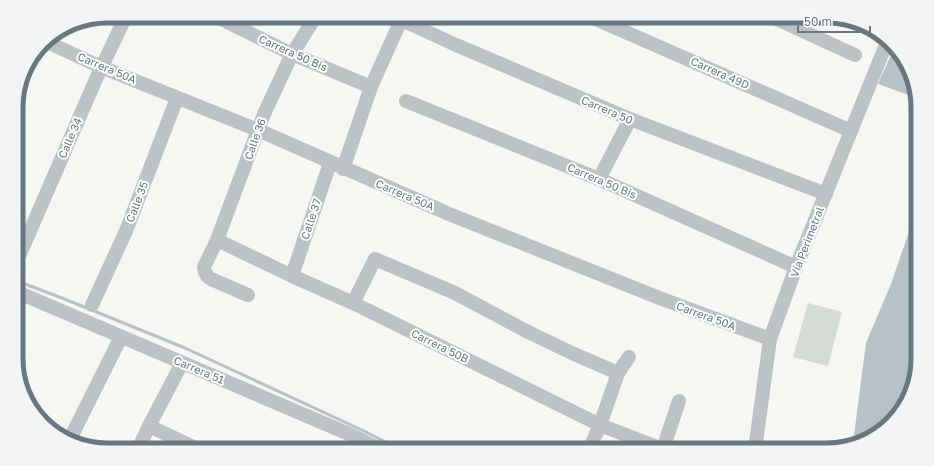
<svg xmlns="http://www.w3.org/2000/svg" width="934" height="466" font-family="'Golos Text',sans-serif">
<rect width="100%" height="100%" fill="#f6f6f3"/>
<!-- green -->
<path fill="#d6dbd3" d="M 808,303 L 842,312 L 828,366 L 793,357 Z"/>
<!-- water -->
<g fill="#b6c2c5">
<path d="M 891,55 L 902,58 L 917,95 L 917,101 L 914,97 L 878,84 Z"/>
<path d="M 918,187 L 918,359 L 909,399 L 878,435 L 853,443 L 866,343 L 891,284 L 912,223 L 914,201 Z"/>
</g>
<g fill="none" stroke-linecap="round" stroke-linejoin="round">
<!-- stream -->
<path stroke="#b6c2c5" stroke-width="3" d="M 17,281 L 62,298 L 185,348 L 364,431 L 401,450"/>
<!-- minor -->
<g stroke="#bec2c5" stroke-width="14">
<path d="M 215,16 L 292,54 L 371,87"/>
<path d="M 393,16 L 456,45 L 630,119 L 826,194"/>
<path d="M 589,16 L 851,131"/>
<path d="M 770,16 L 855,55"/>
<path d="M 45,41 L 101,67 L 258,130 L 449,214 L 662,299 L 770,339"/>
<path d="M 22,78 L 32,59"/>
<path d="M 406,101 L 599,179 L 796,267"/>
<path d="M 343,169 L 371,87 L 401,20"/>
<path d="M 599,179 L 630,119"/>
<path d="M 217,240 L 292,276 L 353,303 L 600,425 L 665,450"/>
<path d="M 17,261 L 96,79 L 126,16"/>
<path d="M 292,276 L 330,163"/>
<path d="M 17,292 L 356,437 L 381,450"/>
<path d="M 248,295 L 211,279 L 207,276 L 205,272 L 204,267 L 217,240 L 264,114 L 292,54 L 316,16"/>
<path d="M 353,303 L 375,259 L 455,293 L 528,332 L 574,354 L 618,373"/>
<path d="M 92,305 L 126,231 L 177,98"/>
<path d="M 149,426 L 200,450"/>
<path d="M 69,441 L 121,337"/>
<path d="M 663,449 L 679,401"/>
<path d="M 138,450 L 149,426 L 182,363"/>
<path d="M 589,450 L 600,425 L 618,373 L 629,357"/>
<path d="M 755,450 L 770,339 L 796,267 L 887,42"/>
</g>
</g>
<g text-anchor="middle" stroke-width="4" stroke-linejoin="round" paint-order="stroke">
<!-- street labels -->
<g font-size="11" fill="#687881" stroke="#fff">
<text transform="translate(293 53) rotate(24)" y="4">Carrera 50 Bis</text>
<text transform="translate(107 68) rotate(23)" y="4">Carrera 50A</text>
<text transform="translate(720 73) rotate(24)" y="4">Carrera 49D</text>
<text transform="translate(607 110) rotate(23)" y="4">Carrera 50</text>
<text transform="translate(70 138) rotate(-67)" y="4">Calle 34</text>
<text transform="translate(255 139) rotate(-70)" y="4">Calle 36</text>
<text transform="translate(602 181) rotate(23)" y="4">Carrera 50 Bis</text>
<text transform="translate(405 195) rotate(23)" y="4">Carrera 50A</text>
<text transform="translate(137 202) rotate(-69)" y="4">Calle 35</text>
<text transform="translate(311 219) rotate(-72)" y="4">Calle 37</text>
<text transform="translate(807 242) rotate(-69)" y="4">Vía Perimetral</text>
<text transform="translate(706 316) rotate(20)" y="4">Carrera 50A</text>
<text transform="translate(440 346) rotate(26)" y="4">Carrera 50B</text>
<text transform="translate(199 370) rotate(23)" y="4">Carrera 51</text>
</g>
</g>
<!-- crop -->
<path d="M0 0H934V466H0ZM107 23H827A84 84 0 0 1 911 107V359A84 84 0 0 1 827 443H107A84 84 0 0 1 23 359V107A84 84 0 0 1 107 23Z" fill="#f3f4f5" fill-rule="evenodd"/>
<path fill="none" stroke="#687881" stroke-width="5" d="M107 23H827A84 84 0 0 1 911 107V359A84 84 0 0 1 827 443H107A84 84 0 0 1 23 359V107A84 84 0 0 1 107 23Z"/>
<!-- scale -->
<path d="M798 26v6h72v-6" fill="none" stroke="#687881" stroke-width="2"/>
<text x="804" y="26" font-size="12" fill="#687881" stroke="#ffffff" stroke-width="3" paint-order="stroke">50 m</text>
</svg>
